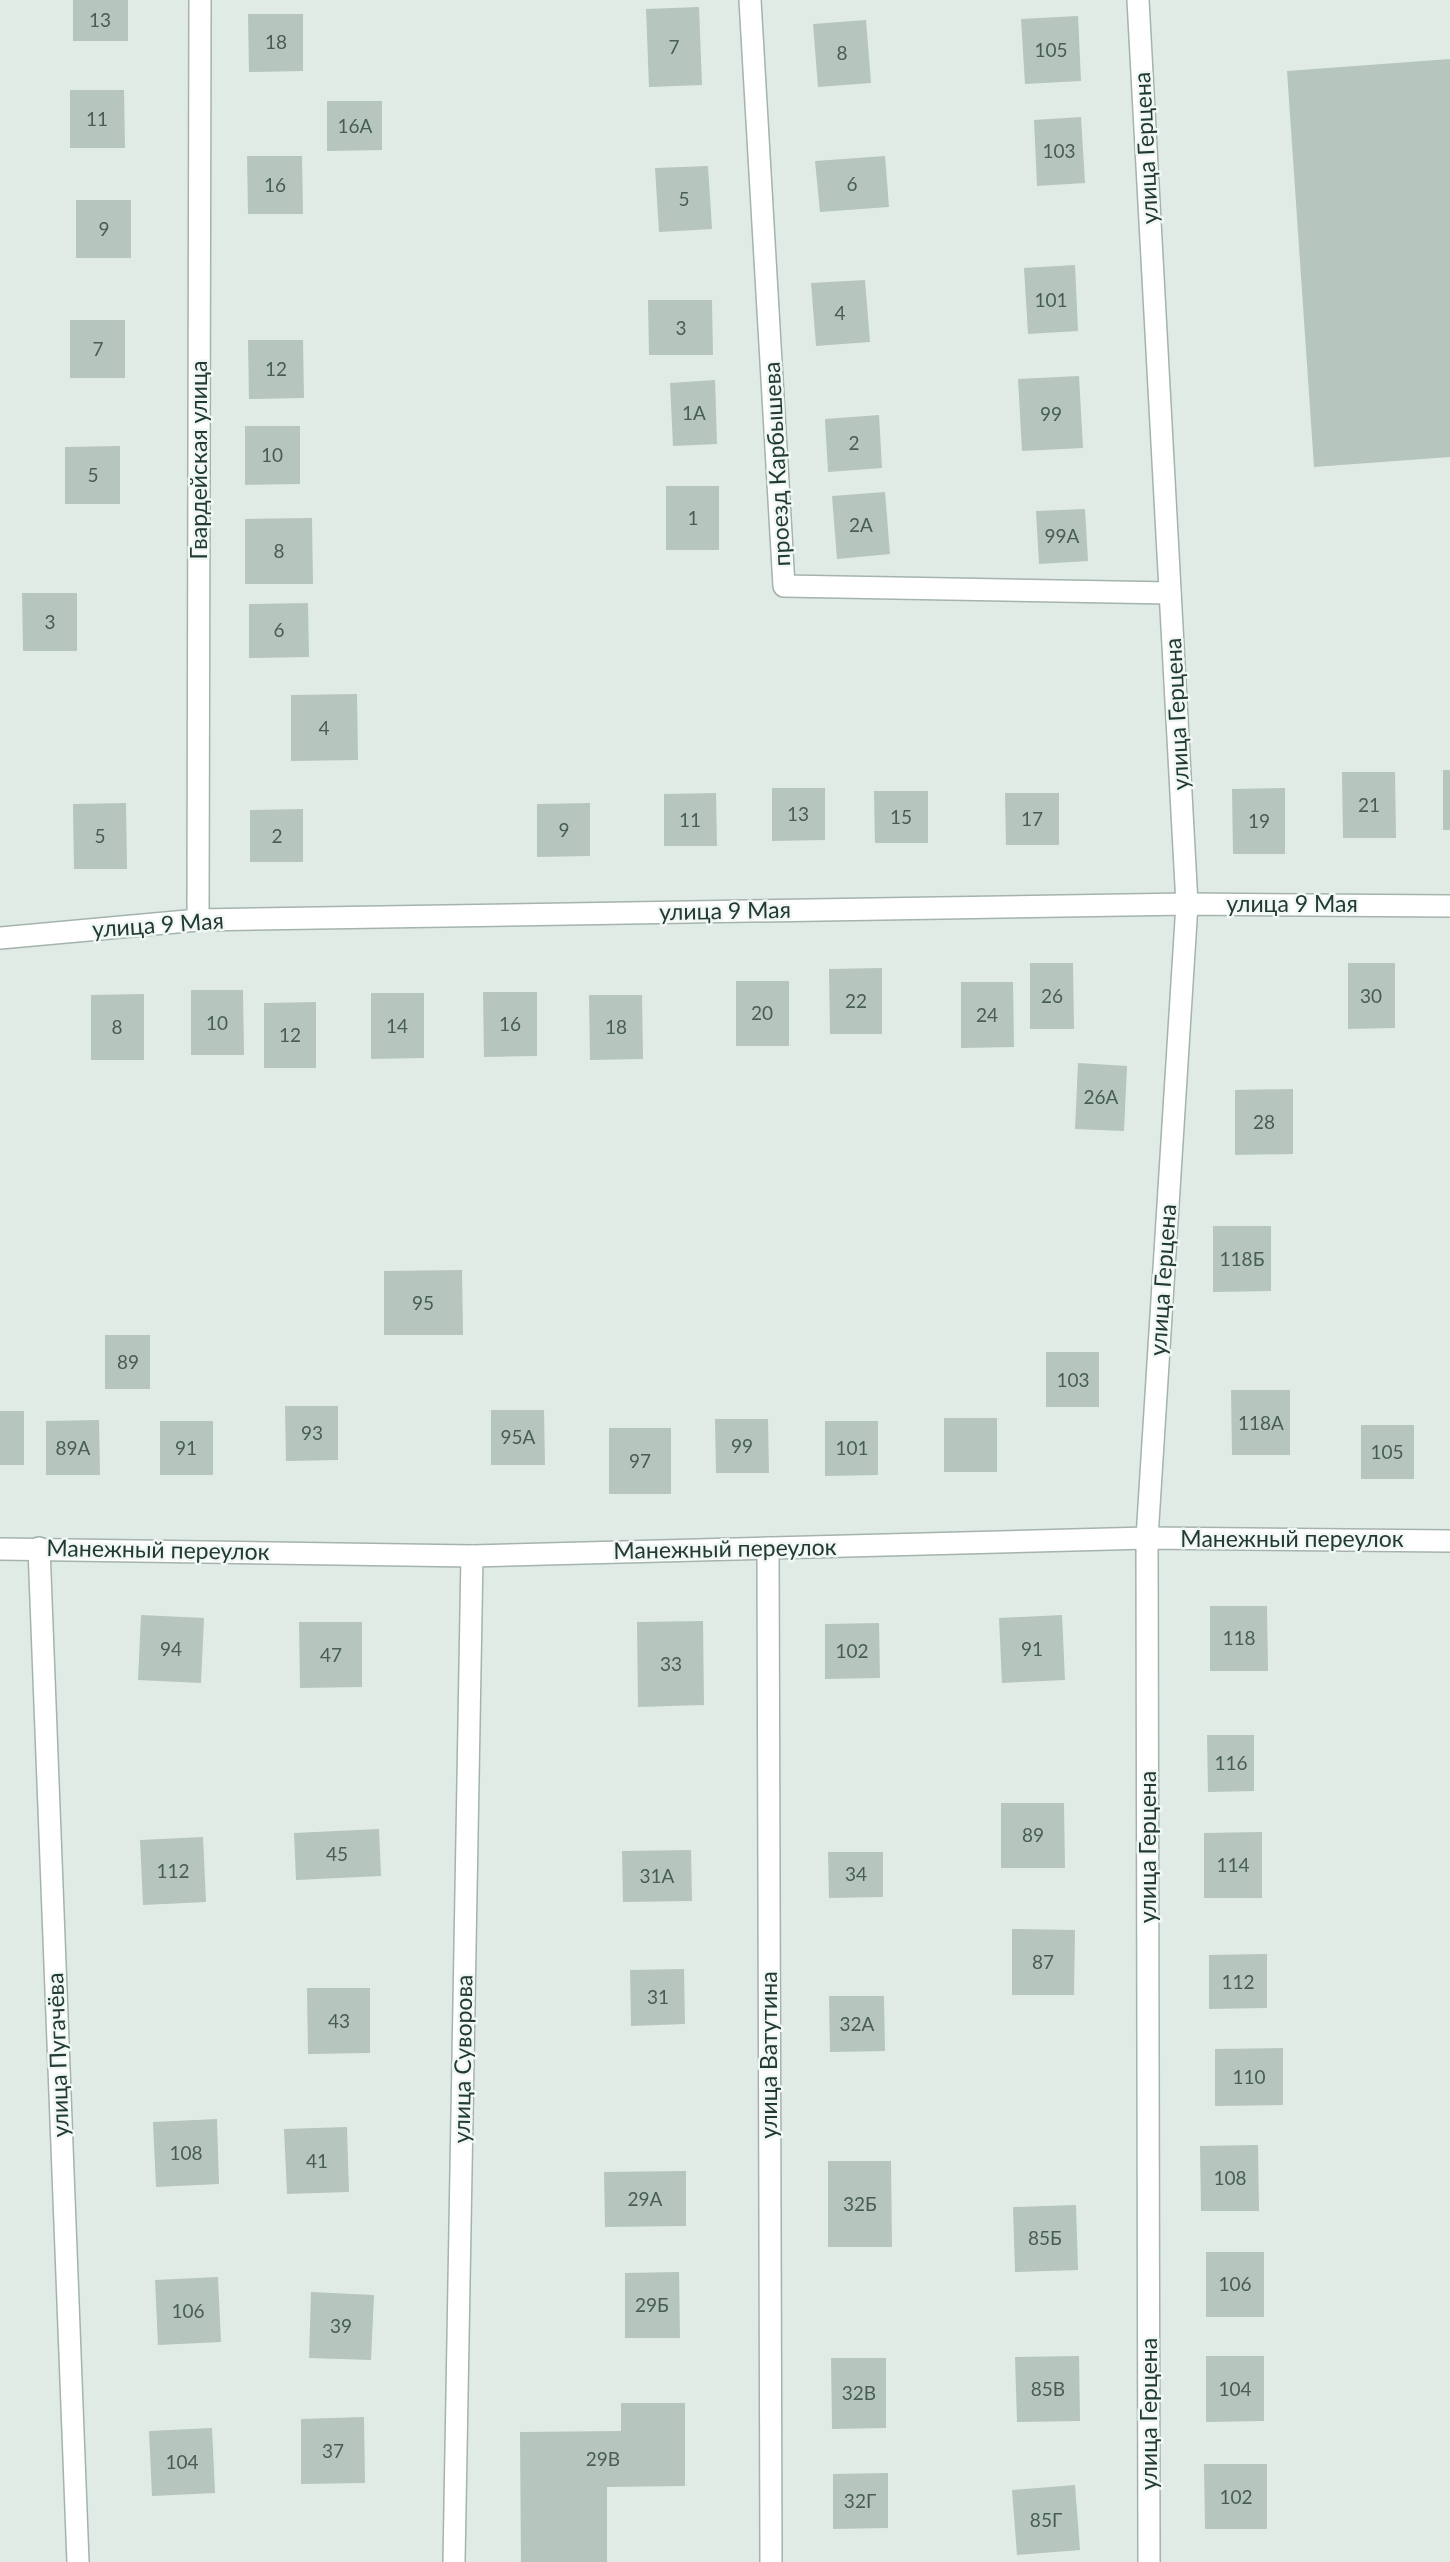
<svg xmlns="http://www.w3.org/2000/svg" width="1450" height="2562" font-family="Lato,sans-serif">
<rect width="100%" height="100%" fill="#e1ebe6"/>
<!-- building -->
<g fill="#b6c5be">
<rect x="73" y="0" width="55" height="41"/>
<path d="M 699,7 L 702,85 L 649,87 L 646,9 Z"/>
<path d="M 248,14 L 303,14 L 303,71 L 249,72 Z"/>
<path d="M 1078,16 L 1081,81 L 1025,84 L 1021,19 Z"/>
<path d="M 866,20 L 871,83 L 818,87 L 813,24 Z"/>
<path d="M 1450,59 L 1450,457 L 1314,467 L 1287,71 Z"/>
<path d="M 70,90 L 124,90 L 125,148 L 70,148 Z"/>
<path d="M 327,101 L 382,101 L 382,150 L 327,151 Z"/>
<path d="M 1081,117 L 1085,183 L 1037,186 L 1034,120 Z"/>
<path d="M 247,156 L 302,156 L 303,214 L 248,214 Z"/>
<path d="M 885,156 L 889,207 L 820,212 L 815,161 Z"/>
<path d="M 708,166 L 712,229 L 659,232 L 655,168 Z"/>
<rect x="76" y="200" width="55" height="58"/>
<path d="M 1075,265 L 1078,331 L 1028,334 L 1024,268 Z"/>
<path d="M 865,280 L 870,342 L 816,346 L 811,283 Z"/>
<path d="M 648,300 L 712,300 L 713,355 L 649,355 Z"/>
<rect x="70" y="320" width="55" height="58"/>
<path d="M 248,340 L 303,340 L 304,398 L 249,399 Z"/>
<path d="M 1079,376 L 1083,448 L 1022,451 L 1018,379 Z"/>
<path d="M 715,380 L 717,444 L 673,446 L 670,383 Z"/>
<path d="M 879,415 L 882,468 L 828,472 L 825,419 Z"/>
<path d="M 245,426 L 300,426 L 300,484 L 245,485 Z"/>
<path d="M 120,446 L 120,504 L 65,504 L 65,447 Z"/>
<rect x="666" y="486" width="53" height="64"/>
<path d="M 885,492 L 890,554 L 837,559 L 832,496 Z"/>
<path d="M 1085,509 L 1088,561 L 1039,564 L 1036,511 Z"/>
<path d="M 312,518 L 313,584 L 245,584 L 245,519 Z"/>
<path d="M 22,593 L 77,593 L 77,651 L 23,651 Z"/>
<path d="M 308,603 L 309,657 L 249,658 L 249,604 Z"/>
<path d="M 357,694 L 358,760 L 291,761 L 291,695 Z"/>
<rect x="1443" y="770" width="7" height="60"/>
<path d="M 1342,772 L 1395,772 L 1396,838 L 1343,838 Z"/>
<path d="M 772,788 L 825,788 L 825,840 L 772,841 Z"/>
<path d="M 1285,788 L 1285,854 L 1233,854 L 1232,789 Z"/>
<path d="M 874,791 L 928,791 L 928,843 L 875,843 Z"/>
<path d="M 716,793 L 717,846 L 664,846 L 664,794 Z"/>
<path d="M 1005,793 L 1059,793 L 1059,845 L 1006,845 Z"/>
<path d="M 126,803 L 127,869 L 74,869 L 73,804 Z"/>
<path d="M 590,803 L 590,856 L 537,857 L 537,804 Z"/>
<path d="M 303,809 L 303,862 L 250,862 L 250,810 Z"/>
<path d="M 1030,963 L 1073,963 L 1074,1029 L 1030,1029 Z"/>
<path d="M 1348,963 L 1395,963 L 1395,1028 L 1348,1029 Z"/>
<path d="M 882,968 L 882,1034 L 830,1034 L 829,969 Z"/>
<rect x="736" y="981" width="53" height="65"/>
<path d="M 961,982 L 1013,982 L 1014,1047 L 961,1048 Z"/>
<path d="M 191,990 L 243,990 L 244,1055 L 191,1055 Z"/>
<path d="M 483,992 L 537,992 L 537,1056 L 484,1057 Z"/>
<path d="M 371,993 L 424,993 L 424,1058 L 371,1059 Z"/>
<path d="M 144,994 L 144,1060 L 91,1060 L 91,995 Z"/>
<path d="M 589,995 L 642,995 L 643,1059 L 590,1060 Z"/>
<path d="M 316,1002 L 316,1068 L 264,1068 L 264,1003 Z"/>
<path d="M 1078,1063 L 1127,1066 L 1124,1131 L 1075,1129 Z"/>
<path d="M 1293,1089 L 1293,1154 L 1235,1155 L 1235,1090 Z"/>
<path d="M 1213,1226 L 1271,1226 L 1271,1291 L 1213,1292 Z"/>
<path d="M 462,1270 L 463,1335 L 384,1335 L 384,1271 Z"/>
<rect x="105" y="1335" width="45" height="54"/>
<rect x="1046" y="1352" width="53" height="55"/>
<path d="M 1231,1390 L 1290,1390 L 1290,1455 L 1232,1455 Z"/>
<path d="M 285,1406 L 338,1406 L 338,1460 L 286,1461 Z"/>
<path d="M 491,1410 L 544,1410 L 545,1465 L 491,1465 Z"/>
<rect x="0" y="1411" width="24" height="54"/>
<rect x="944" y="1418" width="53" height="54"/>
<path d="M 715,1419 L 768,1419 L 769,1473 L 716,1473 Z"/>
<path d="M 99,1420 L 100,1475 L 46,1475 L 46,1421 Z"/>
<rect x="160" y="1421" width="53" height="54"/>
<path d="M 825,1421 L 878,1421 L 878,1475 L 825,1476 Z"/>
<rect x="1361" y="1425" width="53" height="54"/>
<rect x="609" y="1428" width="62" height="66"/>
<path d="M 1210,1606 L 1267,1606 L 1268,1671 L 1210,1671 Z"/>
<path d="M 141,1615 L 204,1618 L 201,1683 L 138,1680 Z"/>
<path d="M 1062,1615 L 1065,1680 L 1002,1683 L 999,1618 Z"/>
<path d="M 703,1621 L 704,1705 L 638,1707 L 637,1622 Z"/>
<path d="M 299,1622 L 362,1622 L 362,1687 L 300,1688 Z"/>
<path d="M 879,1623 L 880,1678 L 825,1679 L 825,1624 Z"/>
<path d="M 1207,1735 L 1254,1735 L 1254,1791 L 1208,1792 Z"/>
<path d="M 1001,1803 L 1064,1803 L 1065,1868 L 1001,1868 Z"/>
<path d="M 379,1829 L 381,1876 L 296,1880 L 294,1833 Z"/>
<path d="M 1262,1832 L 1262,1898 L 1204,1898 L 1204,1833 Z"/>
<path d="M 203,1837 L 206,1902 L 143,1905 L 140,1840 Z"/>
<path d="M 691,1850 L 692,1901 L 623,1902 L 622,1851 Z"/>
<path d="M 828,1852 L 883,1852 L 883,1897 L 829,1898 Z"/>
<path d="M 1012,1929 L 1075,1930 L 1074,1995 L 1012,1995 Z"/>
<path d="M 1267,1954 L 1267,2008 L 1209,2009 L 1209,1955 Z"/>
<path d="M 684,1969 L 685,2024 L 631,2026 L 630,1970 Z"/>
<path d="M 307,1988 L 370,1988 L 370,2053 L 308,2054 Z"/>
<path d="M 829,1996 L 884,1996 L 885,2051 L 830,2052 Z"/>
<path d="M 1283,2048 L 1283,2105 L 1215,2106 L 1215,2049 Z"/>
<path d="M 217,2119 L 219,2184 L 156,2187 L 153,2122 Z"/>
<path d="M 347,2127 L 349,2192 L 287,2194 L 284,2129 Z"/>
<path d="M 1258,2145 L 1259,2211 L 1201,2211 L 1200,2146 Z"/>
<path d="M 828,2161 L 891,2161 L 892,2247 L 828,2247 Z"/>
<path d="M 686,2171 L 686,2226 L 605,2227 L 604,2172 Z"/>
<path d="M 1076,2205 L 1078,2270 L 1015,2272 L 1013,2207 Z"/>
<rect x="1206" y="2252" width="58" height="65"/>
<path d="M 679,2272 L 680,2338 L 625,2338 L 625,2273 Z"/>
<path d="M 218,2277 L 221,2342 L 158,2345 L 155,2280 Z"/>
<path d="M 311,2292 L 374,2295 L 371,2360 L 309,2358 Z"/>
<path d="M 1079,2356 L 1080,2421 L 1017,2422 L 1015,2357 Z"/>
<path d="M 1206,2356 L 1264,2356 L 1264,2421 L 1206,2422 Z"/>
<path d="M 831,2358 L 886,2358 L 886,2428 L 832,2429 Z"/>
<path d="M 621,2403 L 685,2403 L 685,2486 L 607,2487 L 607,2562 L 521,2562 L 520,2432 L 621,2431 Z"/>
<path d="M 364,2417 L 365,2483 L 301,2484 L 301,2419 Z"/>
<path d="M 212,2428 L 215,2493 L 152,2496 L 149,2431 Z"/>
<path d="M 1204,2464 L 1267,2464 L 1267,2529 L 1205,2529 Z"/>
<path d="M 888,2473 L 888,2528 L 833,2529 L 833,2474 Z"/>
<path d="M 1075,2485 L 1080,2550 L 1017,2555 L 1012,2490 Z"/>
</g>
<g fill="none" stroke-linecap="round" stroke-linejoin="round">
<!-- minor casing -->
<g stroke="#a4b3ac" stroke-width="24">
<g id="minor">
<path d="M 750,0 L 784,586 L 1170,593"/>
<path d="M 1138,0 L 1187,904 L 1147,1538 L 1149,2562"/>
<path d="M 198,920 L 200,0"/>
<path d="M 0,938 L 198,920 L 1187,904 L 1450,906"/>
<path d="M 39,1548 L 78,2562"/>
<path d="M 768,1548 L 771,2562"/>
<path d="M 0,1549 L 472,1556 L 1147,1538 L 1450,1541"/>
<path d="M 454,2562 L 472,1556"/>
</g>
</g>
<!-- minor -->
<use href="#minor" stroke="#fff" stroke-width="21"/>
</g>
<g text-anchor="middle" stroke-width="5" stroke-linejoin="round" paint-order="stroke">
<!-- number labels -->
<g font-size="19" fill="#475e55">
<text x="100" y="27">13</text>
<text x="276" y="49">18</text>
<text x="674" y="54">7</text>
<text x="1051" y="57">105</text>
<text x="842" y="60">8</text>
<text x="97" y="126">11</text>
<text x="355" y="133">16А</text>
<text x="1059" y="158">103</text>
<text x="852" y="191">6</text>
<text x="275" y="192">16</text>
<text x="684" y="206">5</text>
<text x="104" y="236">9</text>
<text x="1051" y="307">101</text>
<text x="840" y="320">4</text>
<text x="681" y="335">3</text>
<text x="98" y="356">7</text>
<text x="276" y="376">12</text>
<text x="694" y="420">1А</text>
<text x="1051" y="421">99</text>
<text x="854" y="450">2</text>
<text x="272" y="462">10</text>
<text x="93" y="482">5</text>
<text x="693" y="525">1</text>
<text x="861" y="532">2А</text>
<text x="1062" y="543">99А</text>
<text x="279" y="558">8</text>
<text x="50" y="629">3</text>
<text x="279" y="637">6</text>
<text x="324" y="735">4</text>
<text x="1369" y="812">21</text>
<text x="798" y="821">13</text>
<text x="901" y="824">15</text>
<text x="1032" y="826">17</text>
<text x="690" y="827">11</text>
<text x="1259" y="828">19</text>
<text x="564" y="837">9</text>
<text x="100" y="843">5</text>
<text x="277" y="843">2</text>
<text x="1052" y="1003">26</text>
<text x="1371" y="1003">30</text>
<text x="856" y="1008">22</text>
<text x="762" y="1020">20</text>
<text x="987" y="1022">24</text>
<text x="217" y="1030">10</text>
<text x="510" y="1031">16</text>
<text x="397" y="1033">14</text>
<text x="117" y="1034">8</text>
<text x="616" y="1034">18</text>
<text x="290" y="1042">12</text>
<text x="1101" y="1104">26А</text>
<text x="1264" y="1129">28</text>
<text x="1242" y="1266">118Б</text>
<text x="423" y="1310">95</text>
<text x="128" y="1369">89</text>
<text x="1073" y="1387">103</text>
<text x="1261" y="1430">118А</text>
<text x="312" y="1440">93</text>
<text x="518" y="1444">95А</text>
<text x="742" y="1453">99</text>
<text x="73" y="1455">89А</text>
<text x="186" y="1455">91</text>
<text x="852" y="1455">101</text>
<text x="1387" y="1459">105</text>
<text x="640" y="1468">97</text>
<text x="1239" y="1645">118</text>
<text x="171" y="1656">94</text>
<text x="1032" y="1656">91</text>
<text x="852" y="1658">102</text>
<text x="331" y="1662">47</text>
<text x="671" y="1671">33</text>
<text x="1231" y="1770">116</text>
<text x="1033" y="1842">89</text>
<text x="337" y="1861">45</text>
<text x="1233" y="1872">114</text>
<text x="173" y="1878">112</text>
<text x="856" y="1881">34</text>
<text x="657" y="1883">31А</text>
<text x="1043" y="1969">87</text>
<text x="1238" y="1989">112</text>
<text x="658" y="2004">31</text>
<text x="339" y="2028">43</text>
<text x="857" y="2031">32А</text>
<text x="1249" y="2084">110</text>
<text x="186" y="2160">108</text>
<text x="317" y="2168">41</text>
<text x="1230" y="2185">108</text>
<text x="645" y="2206">29А</text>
<text x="860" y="2211">32Б</text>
<text x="1045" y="2245">85Б</text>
<text x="1235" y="2291">106</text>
<text x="652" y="2312">29Б</text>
<text x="188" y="2318">106</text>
<text x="341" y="2333">39</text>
<text x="1048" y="2396">85В</text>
<text x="1235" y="2396">104</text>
<text x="859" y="2400">32В</text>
<text x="333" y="2458">37</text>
<text x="603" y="2466">29В</text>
<text x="182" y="2469">104</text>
<text x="1236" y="2504">102</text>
<text x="860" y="2508">32Г</text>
<text x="1046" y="2527">85Г</text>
</g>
<!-- street labels -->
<g font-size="23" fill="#223b32" stroke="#f1f7f4">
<text transform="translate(1146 148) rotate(-93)" y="8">улица Герцена</text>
<text transform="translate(199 460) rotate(-90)" y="8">Гвардейская улица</text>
<text transform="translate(777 464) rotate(-93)" y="8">проезд Карбышева</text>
<text transform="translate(1177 714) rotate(-93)" y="8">улица Герцена</text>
<text x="1292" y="912">улица 9 Мая</text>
<text transform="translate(725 911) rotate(-1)" y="8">улица 9 Мая</text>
<text transform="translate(158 925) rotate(-4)" y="8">улица 9 Мая</text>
<text transform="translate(1163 1280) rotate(-86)" y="8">улица Герцена</text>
<text x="1292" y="1547">Манежный переулок</text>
<text transform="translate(725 1549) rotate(-1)" y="8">Манежный переулок</text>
<text transform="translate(158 1550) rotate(1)" y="8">Манежный переулок</text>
<text transform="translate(1148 1847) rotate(-90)" y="8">улица Герцена</text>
<text transform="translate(58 2055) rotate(-92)" y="8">улица Пугачёва</text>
<text transform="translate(769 2055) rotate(-90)" y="8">улица Ватутина</text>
<text transform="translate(463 2059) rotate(-89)" y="8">улица Суворова</text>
<text transform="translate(1149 2414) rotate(-90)" y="8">улица Герцена</text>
</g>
</g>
</svg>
